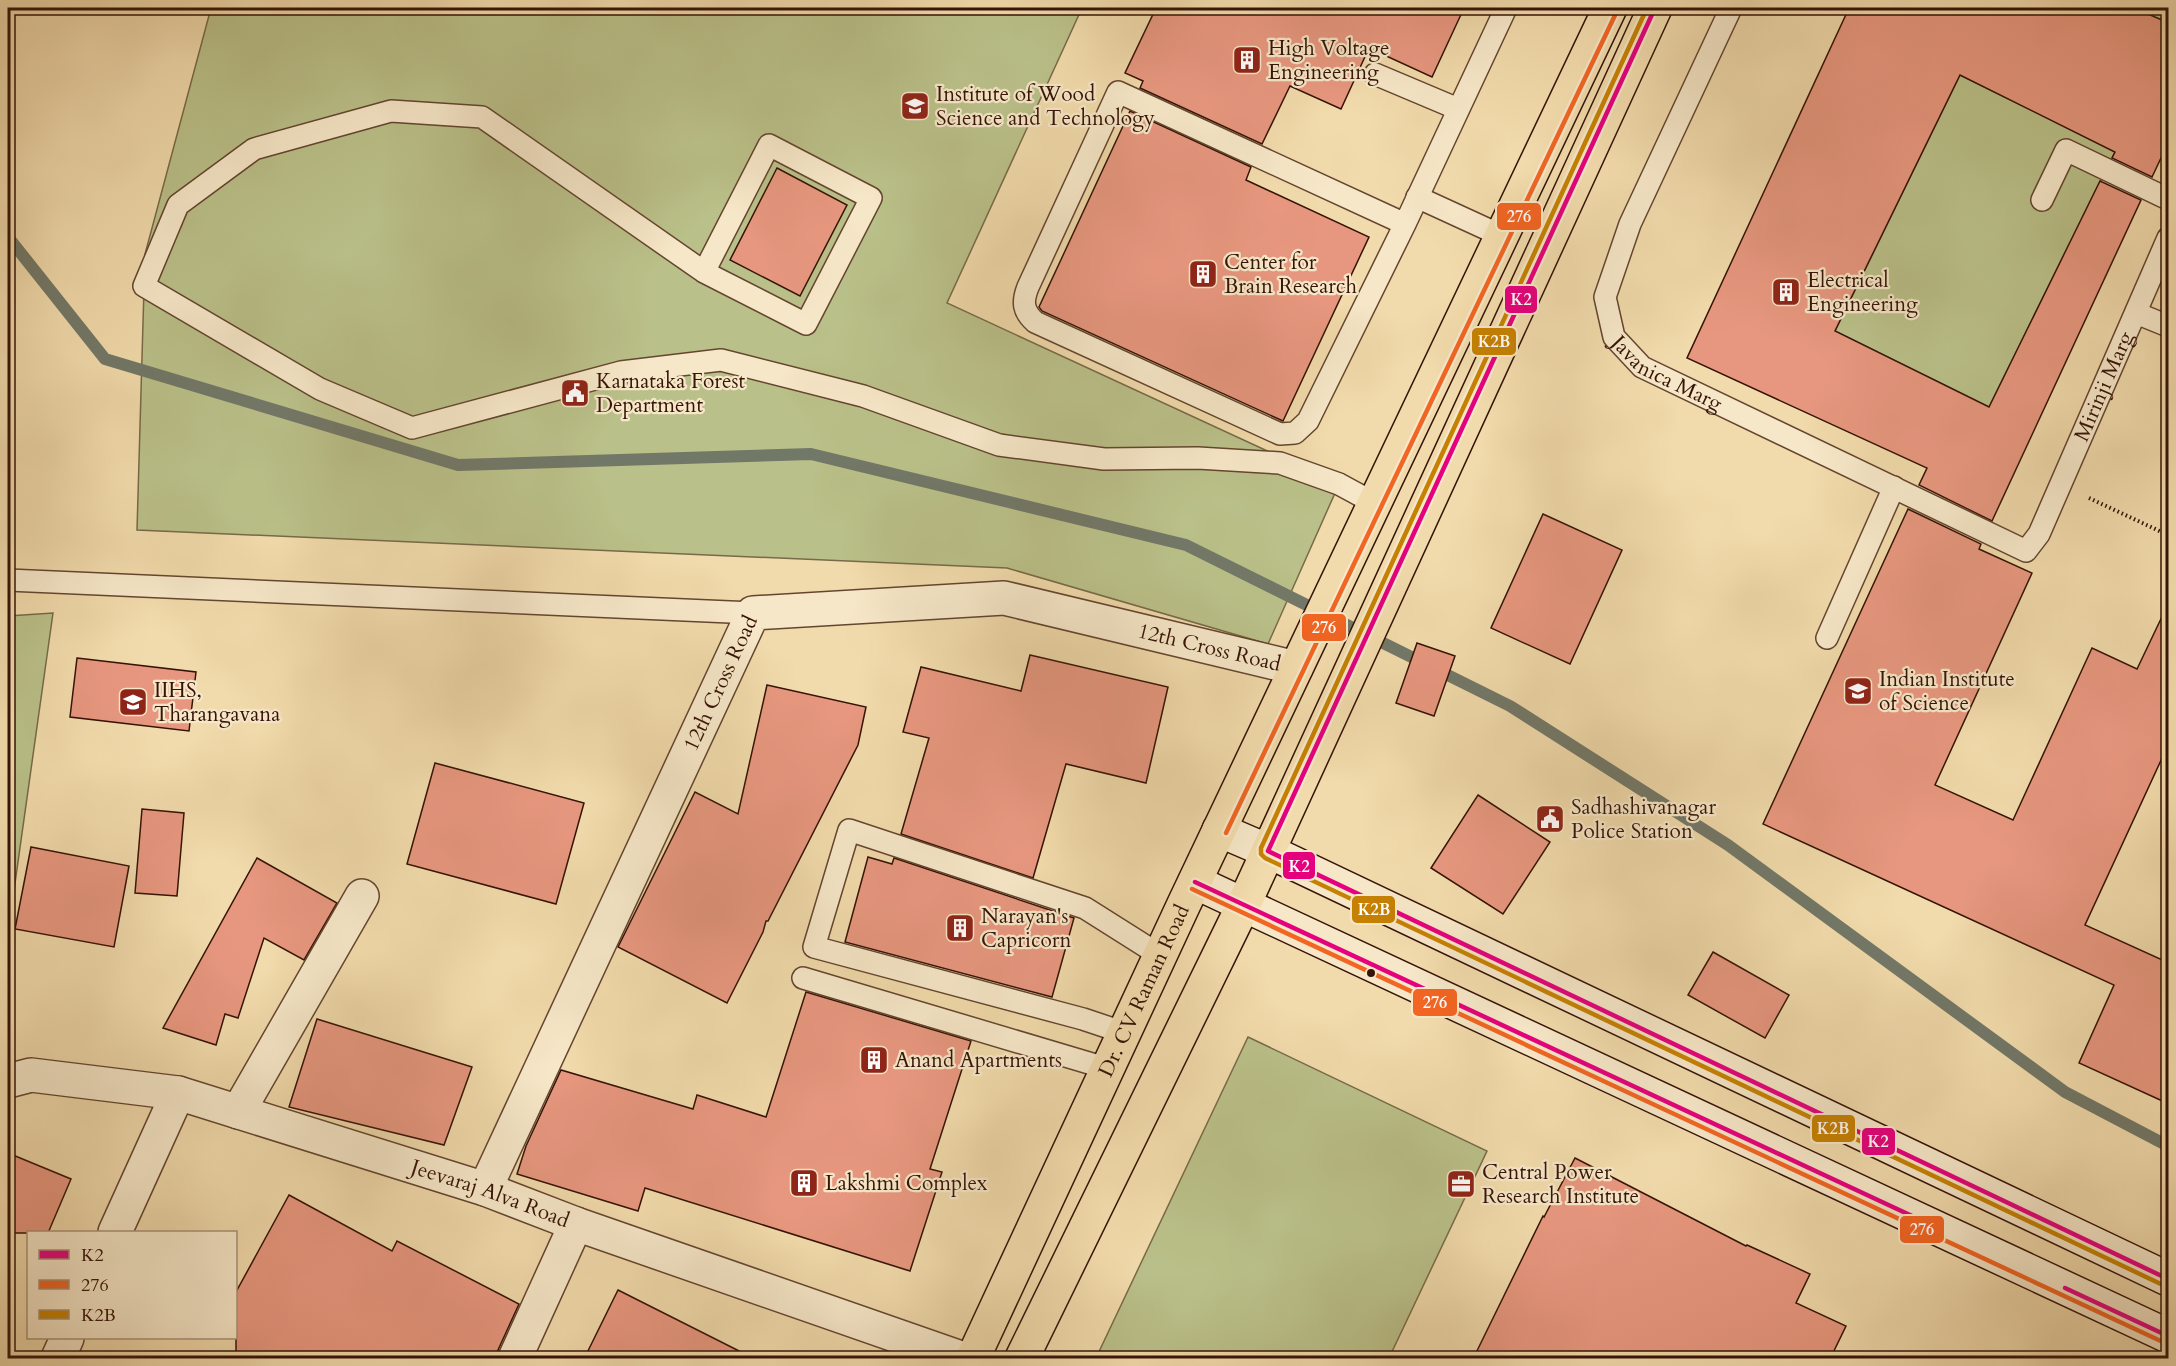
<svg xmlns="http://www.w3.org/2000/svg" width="2176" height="1366" font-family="Cardo,serif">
<rect width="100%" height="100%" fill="#f1daab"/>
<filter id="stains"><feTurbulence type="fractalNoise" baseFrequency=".00333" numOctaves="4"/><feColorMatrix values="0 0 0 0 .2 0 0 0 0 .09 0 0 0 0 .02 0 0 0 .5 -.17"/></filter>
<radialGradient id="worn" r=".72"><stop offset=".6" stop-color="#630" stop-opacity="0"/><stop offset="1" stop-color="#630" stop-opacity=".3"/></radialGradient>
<!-- green -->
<g fill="#bac089" stroke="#786a48" stroke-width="1.5">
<path d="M 211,8 L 1082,8 L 947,303 L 1339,484 L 1268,644 L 1007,568 L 137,530 L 145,254 Z"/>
<path d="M 2134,8 L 2168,8 L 2168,16 L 2166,22 Z"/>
<path d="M 1960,75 L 2115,152 L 1989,407 L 1835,331 Z"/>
<path d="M 53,613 L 8,933 L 8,616 Z"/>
<path d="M 1248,1037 L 1487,1151 L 1389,1358 L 1096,1358 Z"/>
</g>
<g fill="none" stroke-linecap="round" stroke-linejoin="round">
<!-- stream -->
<path stroke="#727868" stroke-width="12" d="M 8,237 L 105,359 L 458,465 L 811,454 L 1186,545 L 1510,706 L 1728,845 L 2065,1092 L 2168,1146"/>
</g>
<!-- building -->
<g fill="#e7977f" stroke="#351306" stroke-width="1.5">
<path d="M 1156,8 L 1464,8 L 1432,77 L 1369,48 L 1341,109 L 1290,86 L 1262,144 L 1140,88 L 1143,81 L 1125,73 Z"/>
<path d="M 1849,8 L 2134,8 L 2169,23 L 2169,141 L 2152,177 L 2112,158 L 2115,152 L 1960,75 L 1835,331 L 1989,407 L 2100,181 L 2141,200 L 1992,521 L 1919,485 L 1927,468 L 1687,358 Z"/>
<path d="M 1130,111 L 1251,167 L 1246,180 L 1369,237 L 1283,421 L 1042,311 L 1039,307 Z"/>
<path d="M 777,168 L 847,205 L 800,296 L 730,260 Z"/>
<path d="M 1908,509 L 1981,544 L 1979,549 L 2032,573 L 1935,785 L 2013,820 L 2092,648 L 2137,669 L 2169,602 L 2169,743 L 2085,925 L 2169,963 L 2169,1104 L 2079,1063 L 2114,985 L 1763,824 Z"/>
<path d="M 1543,514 L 1622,550 L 1570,664 L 1491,628 Z"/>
<path d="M 1417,643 L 1455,656 L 1434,716 L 1396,703 Z"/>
<path d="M 1030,655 L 1168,687 L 1146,783 L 1066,764 L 1033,878 L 901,834 L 929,738 L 903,732 L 921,667 L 1021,691 Z"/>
<path d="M 77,658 L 196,672 L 189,731 L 70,717 Z"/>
<path d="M 767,685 L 866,707 L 858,745 L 768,921 L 766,921 L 763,932 L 727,1003 L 618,947 L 695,792 L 738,814 Z"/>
<path d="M 435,763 L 584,803 L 556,904 L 407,864 Z"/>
<path d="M 1478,795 L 1550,842 L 1503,914 L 1431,868 Z"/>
<path d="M 142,809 L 184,813 L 177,896 L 135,893 Z"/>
<path d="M 31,847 L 129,866 L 114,947 L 15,929 Z"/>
<path d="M 868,857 L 892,864 L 894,858 L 1074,918 L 1052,997 L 845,942 Z"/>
<path d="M 257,858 L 337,903 L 304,960 L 264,938 L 238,1018 L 225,1014 L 216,1045 L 163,1028 Z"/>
<path d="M 1713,952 L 1789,995 L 1765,1038 L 1688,995 Z"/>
<path d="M 806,992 L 971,1041 L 930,1169 L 942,1172 L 910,1271 L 645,1188 L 638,1211 L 517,1174 L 526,1146 L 561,1070 L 693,1109 L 697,1095 L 766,1117 Z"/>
<path d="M 317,1019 L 472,1067 L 444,1145 L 289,1107 Z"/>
<path d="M 8,1153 L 71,1179 L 48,1233 L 8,1233 Z"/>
<path d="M 1575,1158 L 1746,1246 L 1747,1245 L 1810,1274 L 1796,1303 L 1846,1326 L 1830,1359 L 1473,1359 L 1543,1216 L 1544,1217 Z"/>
<path d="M 289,1195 L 392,1251 L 397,1241 L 519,1304 L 498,1350 L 496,1359 L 236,1359 L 236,1292 Z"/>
<path d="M 618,1290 L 755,1359 L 584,1359 Z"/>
</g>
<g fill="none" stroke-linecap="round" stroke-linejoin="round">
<!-- service casing -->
<g stroke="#64452f" stroke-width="24">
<g id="service">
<path id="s1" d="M 1731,8 L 1630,224 L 1605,297 L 1614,337 L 1642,367 L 2026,551 L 2039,534 L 2168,238"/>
<path d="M 1375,74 L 1458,109"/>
<path d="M 1417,197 L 1502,236"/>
<path d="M 2042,200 L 2066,150 L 2168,199"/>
<path d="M 1405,224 L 1118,92 L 1028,287 C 1022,302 1023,311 1035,322 L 1280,434 L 1295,433 L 1308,421 L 1405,224 L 1506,8"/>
<path d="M 704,272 L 769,145 L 871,198 L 806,324 L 704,272 L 482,117 L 391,111 L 254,149 L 178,205 L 144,286 L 320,389 L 412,428 L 621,372 L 721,360 L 863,396 L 999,445 L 1104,459 L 1198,458 L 1280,463 L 1339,484 L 1374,503"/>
<path d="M 2136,313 L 2168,326"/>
<path d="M 8,580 L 753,613"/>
<path d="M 1827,638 L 1894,487"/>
<path d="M 803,978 L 1109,1069"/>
<path d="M 1125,1033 L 1083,1019 L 814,947 L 849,830 L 1085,908 L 1161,956"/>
</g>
</g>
<!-- minor casing -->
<g stroke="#64452f" stroke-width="36">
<g id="minor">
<path d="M 238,1112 L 362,896"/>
<path id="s2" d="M 485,1189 L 753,613 L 1004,598 L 1296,668"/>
<path d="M 115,1232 L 178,1093"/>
<path d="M 58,1358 L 67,1338"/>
<path d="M 515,1358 L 576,1224"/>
</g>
</g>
<!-- tertiary casing -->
<g stroke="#64452f" stroke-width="36">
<g id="tertiary">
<path id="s3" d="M 8,1081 L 31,1075 L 178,1093 L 485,1189 L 576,1224 L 961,1358"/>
</g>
</g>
<!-- secondary casing -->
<g stroke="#351306" stroke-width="36">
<g id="secondary">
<path d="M 1219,830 L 1268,851 L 2168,1279"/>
<path d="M 1195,882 L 2168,1336"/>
</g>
</g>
<!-- trunk casing -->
<g stroke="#351306" stroke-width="36">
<g id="trunk">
<path id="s4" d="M 973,1358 L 1184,904 L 1610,8"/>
<path d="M 1022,1358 L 1244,904 L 1655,8"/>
</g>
</g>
<!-- path -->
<path stroke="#351306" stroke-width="4" stroke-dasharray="1.5 3" stroke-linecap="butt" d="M 2089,498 L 2168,535"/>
<!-- service -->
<use href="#service" stroke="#f6e7c8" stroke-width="21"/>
<!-- minor -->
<use href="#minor" stroke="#f6e7c8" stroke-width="33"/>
<!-- tertiary -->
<use href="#tertiary" stroke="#f6e7c8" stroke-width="33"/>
<!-- secondary -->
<use href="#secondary" stroke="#f6e7c8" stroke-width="33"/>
<!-- trunk -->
<use href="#trunk" stroke="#f1daab" stroke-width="33"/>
<!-- bus-1 casing -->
<g stroke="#f6e7c8" stroke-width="9">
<g id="bus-1">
<path d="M 1655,8 L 1268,851 L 2168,1279"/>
<path d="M 1195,882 L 1940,1229"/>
<path d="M 2065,1288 L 2168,1336"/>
</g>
</g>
<!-- bus-2 casing -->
<g stroke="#f6e7c8" stroke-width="9">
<g id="bus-2">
<path d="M 1226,833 L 1617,11"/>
<path d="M 1192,889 L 2165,1343"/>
</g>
</g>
<!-- bus-3 casing -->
<g stroke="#f6e7c8" stroke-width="9">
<path id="bus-3" d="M 1647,8 L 1261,848 L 1261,854 L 1265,858 L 2165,1286"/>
</g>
<!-- bus-1 -->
<use href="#bus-1" stroke="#e5007d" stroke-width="4.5"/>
<!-- bus-2 -->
<use href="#bus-2" stroke="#f26522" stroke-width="4.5"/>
<!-- bus-3 -->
<use href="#bus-3" stroke="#c68102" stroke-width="4.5"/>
</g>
<!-- icons -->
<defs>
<g id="building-square" transform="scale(1.5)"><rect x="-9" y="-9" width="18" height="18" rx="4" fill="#8f2418" stroke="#f6e7c8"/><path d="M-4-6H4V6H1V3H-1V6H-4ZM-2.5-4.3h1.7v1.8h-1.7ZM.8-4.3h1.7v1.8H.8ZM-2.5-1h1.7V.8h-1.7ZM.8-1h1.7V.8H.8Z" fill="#fff"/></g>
<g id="university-square" transform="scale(1.5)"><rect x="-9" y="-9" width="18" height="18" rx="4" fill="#8f2418" stroke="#f6e7c8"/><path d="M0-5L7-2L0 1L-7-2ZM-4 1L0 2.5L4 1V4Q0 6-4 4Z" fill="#fff"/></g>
<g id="civic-square" transform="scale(1.5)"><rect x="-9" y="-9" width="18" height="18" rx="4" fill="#8f2418" stroke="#f6e7c8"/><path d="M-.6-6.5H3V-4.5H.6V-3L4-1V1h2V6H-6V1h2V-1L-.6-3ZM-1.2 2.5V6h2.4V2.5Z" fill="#fff"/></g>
<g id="office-square" transform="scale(1.5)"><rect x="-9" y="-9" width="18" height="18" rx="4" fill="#8f2418" stroke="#f6e7c8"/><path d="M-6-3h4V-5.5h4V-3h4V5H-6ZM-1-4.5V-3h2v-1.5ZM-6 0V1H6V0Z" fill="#fff"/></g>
</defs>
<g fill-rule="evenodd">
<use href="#building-square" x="1247" y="60"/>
<use href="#university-square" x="915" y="106"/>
<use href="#building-square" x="1203" y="274"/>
<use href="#building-square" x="1786" y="292"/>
<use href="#civic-square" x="575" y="393"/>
<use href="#university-square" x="1858" y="691"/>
<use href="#university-square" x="133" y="702"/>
<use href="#civic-square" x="1550" y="819"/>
<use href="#building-square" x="960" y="928"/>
<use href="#building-square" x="874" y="1060"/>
<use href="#building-square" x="804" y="1183"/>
<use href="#office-square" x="1461" y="1184"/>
</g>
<!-- markers -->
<circle fill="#351306" stroke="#f6e7c8" stroke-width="2" cx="1371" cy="973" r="5"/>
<g text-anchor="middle" stroke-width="4.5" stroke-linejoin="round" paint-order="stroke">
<!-- poi labels -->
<g font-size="21" fill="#351306" stroke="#f6e7c8" text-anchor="start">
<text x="1268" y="55">High Voltage<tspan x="1268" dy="24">Engineering</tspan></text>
<text x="936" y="101">Institute of Wood<tspan x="936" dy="24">Science and Technology</tspan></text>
<text x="1224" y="269">Center for<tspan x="1224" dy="24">Brain Research</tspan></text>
<text x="1807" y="287">Electrical<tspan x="1807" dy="24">Engineering</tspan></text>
<text x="596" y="388">Karnataka Forest<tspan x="596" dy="24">Department</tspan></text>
<text x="1879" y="686">Indian Institute<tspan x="1879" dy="24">of Science</tspan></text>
<text x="154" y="697">IIHS,<tspan x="154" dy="24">Tharangavana</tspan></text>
<text x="1571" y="814">Sadhashivanagar<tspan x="1571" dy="24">Police Station</tspan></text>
<text x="981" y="923">Narayan's<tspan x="981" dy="24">Capricorn</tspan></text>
<text x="895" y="1067">Anand Apartments</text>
<text x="1482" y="1179">Central Power<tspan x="1482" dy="24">Research Institute</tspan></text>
<text x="825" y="1190">Lakshmi Complex</text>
</g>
<!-- street labels -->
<g font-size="21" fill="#351306" stroke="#f6e7c8">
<text dy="7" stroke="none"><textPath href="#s1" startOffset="422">Javanica Marg</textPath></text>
<text dy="7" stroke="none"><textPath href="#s1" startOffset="1006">Mirinji Marg</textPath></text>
<text dy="7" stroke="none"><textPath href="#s2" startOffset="1098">12th Cross Road</textPath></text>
<text dy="7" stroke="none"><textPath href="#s2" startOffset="558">12th Cross Road</textPath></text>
<text dy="7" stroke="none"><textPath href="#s4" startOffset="405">Dr. CV Raman Road</textPath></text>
<text dy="7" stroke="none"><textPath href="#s3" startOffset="500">Jeevaraj Alva Road</textPath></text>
</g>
</g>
<g stroke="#f6e7c8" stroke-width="2">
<rect x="1496" y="202" width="46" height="29" rx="6" fill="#f26522"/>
<rect x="1504" y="285" width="34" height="29" rx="6" fill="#e5007d"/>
<rect x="1471" y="327" width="46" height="29" rx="6" fill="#c68102"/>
<rect x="1301" y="613" width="46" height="29" rx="6" fill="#f26522"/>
<rect x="1282" y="851" width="34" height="29" rx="6" fill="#e5007d"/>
<rect x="1351" y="895" width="45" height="29" rx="6" fill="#c68102"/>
<rect x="1412" y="988" width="46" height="29" rx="6" fill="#f26522"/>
<rect x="1811" y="1114" width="45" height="29" rx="6" fill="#c68102"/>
<rect x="1861" y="1127" width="35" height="29" rx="6" fill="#e5007d"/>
<rect x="1899" y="1215" width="46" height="29" rx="6" fill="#f26522"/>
</g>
<g font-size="16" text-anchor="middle" font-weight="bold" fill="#fff">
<text x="1519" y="222">276</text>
<text x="1521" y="305">K2</text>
<text x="1494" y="347">K2B</text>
<text x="1324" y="633">276</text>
<text x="1299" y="872">K2</text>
<text x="1374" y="915">K2B</text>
<text x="1435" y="1008">276</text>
<text x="1833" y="1134">K2B</text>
<text x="1878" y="1147">K2</text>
<text x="1922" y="1235">276</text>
</g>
<!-- margin -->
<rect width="2176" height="1366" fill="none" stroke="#f1daab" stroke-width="30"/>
<rect x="9" y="9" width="2158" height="1348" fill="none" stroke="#351306" stroke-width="3"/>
<rect x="15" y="15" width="2146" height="1336" fill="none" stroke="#351306" stroke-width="1.5"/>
<!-- legend -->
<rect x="27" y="1231" width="210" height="108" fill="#f6e7c8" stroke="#a9927a" stroke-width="1.5"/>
<rect x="39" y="1250" width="30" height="9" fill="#e5007d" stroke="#a9927a" stroke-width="1.5"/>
<text x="81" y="1261" font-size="18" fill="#351306">K2</text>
<rect x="39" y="1280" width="30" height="9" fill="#f26522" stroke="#a9927a" stroke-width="1.5"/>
<text x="81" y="1291" font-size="18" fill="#351306">276</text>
<rect x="39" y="1310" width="30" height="9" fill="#c68102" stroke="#a9927a" stroke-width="1.5"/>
<text x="81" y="1321" font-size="18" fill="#351306">K2B</text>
<rect width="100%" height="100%" filter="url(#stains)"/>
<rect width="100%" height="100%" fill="url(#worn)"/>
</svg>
